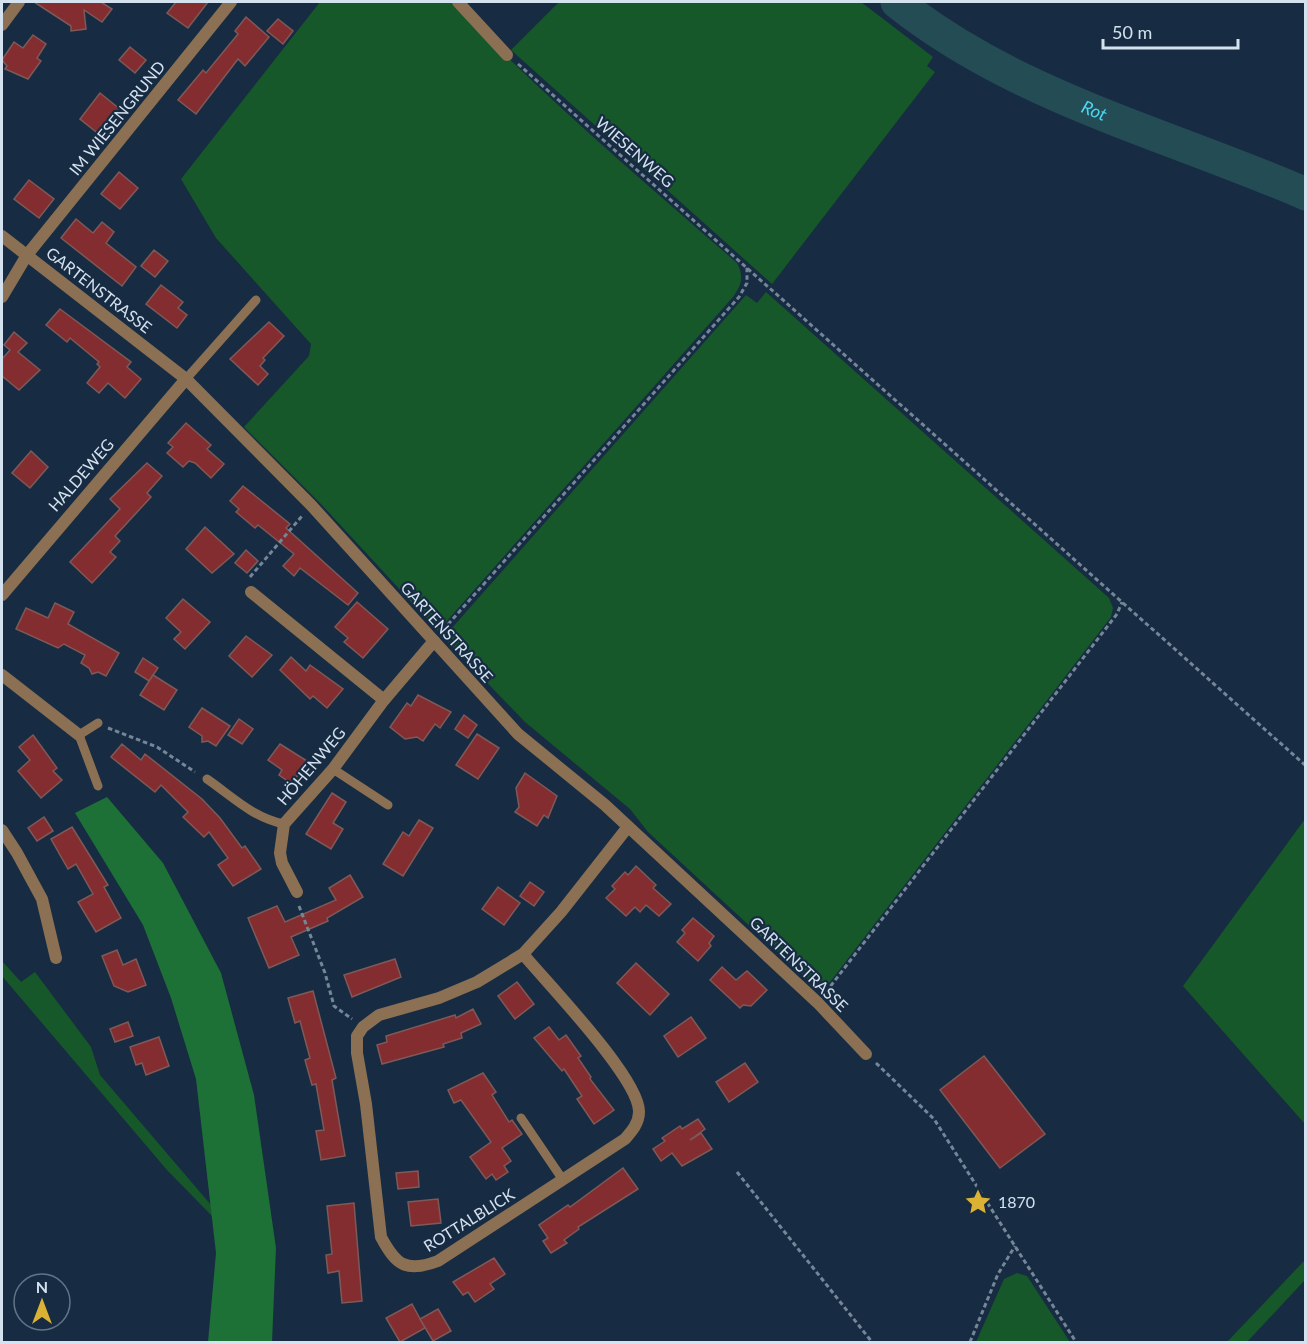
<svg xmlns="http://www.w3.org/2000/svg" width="1307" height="1344" font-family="Lato,sans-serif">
<rect width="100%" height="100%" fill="#172c42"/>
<!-- green -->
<g fill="#165829">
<path d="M 320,2 L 453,2 C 541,95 640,178 737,263 C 744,277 742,284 733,297 L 438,631 L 321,504 L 244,427 L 309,356 L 311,344 L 216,238 L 181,179 Z"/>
<path d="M 559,2 L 861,2 L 933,57 L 927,66 L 935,72 L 772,284 L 511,50 Z"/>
<path d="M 766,292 L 1109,598 L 1113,608 L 1111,617 L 830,982 L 819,990 L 648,832 L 630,809 L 525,722 L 446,640 L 451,629 L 746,295 L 757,303 Z"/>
<path d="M 1305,819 L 1305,1124 L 1183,986 Z"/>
<path d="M 2,961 L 21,982 L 35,972 L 91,1047 L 100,1075 L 211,1205 L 213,1217 L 167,1170 L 2,976 Z"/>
<path d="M 1305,1260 L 1305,1280 L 1247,1342 L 1227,1342 Z"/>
<path d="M 1017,1273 L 1027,1276 L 1070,1342 L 976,1342 L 1004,1279 Z"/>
</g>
<!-- forest -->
<path fill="#1d7036" d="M 107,797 L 163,863 L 221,973 L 254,1095 L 276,1248 L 272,1342 L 208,1342 L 216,1253 L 196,1079 L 171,998 L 143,925 L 75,813 Z"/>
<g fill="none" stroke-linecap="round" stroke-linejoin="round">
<!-- river -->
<path stroke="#234c55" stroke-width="33" id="s1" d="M 897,2 C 1016,97 1168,134 1306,194"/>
</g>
<!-- building -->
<g fill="#842d30" stroke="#7e5958" stroke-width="1.5">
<path d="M 34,2 L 101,2 L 112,9 L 102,22 L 84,10 L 86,29 L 71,31 L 71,26 Z"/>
<path d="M 176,2 L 208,2 L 188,28 L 167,13 Z"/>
<path d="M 246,17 L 269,37 L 245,66 L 238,59 L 196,114 L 178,100 L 203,70 L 206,73 L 238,34 L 235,31 Z"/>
<path d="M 278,19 L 293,31 L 283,44 L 267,31 Z"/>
<path d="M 33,35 L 46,44 L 37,58 L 41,61 L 28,79 L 5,69 L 7,66 L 2,60 L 14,42 L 23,48 Z"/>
<path d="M 130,47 L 146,60 L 135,73 L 119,60 Z"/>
<path d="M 100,93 L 121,110 L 100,135 L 80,119 Z"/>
<path d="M 119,172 L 138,188 L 120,209 L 101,194 Z"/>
<path d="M 29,180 L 54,199 L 39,218 L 14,199 Z"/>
<path d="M 76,219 L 93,233 L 102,222 L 114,232 L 106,243 L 136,267 L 122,286 L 61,238 Z"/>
<path d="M 154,250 L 168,261 L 155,277 L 141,266 Z"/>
<path d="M 161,285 L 183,302 L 178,308 L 187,315 L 177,328 L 146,304 Z"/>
<path d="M 60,309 L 131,362 L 127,367 L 141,379 L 125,398 L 108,383 L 99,393 L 87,383 L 100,367 L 97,364 L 99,362 L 70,338 L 67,342 L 46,325 Z"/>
<path d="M 269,322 L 284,336 L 263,358 L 265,360 L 260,366 L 268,374 L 258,385 L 230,359 Z"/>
<path d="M 14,332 L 27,343 L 18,352 L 40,370 L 19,390 L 2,376 L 2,359 L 10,350 L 4,345 Z"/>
<path d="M 186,423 L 211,445 L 207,449 L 224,464 L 211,478 L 195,463 L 189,461 L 183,467 L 167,453 L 173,447 L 168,443 Z"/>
<path d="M 31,451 L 48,467 L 30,488 L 12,473 Z"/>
<path d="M 147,463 L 162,476 L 147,493 L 151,497 L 115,536 L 120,541 L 110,552 L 116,557 L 92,583 L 70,562 L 120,509 L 110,499 Z"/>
<path d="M 243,486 L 290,524 L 286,528 L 358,593 L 348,605 L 300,568 L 294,576 L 283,566 L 294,554 L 258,525 L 255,528 L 236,512 L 239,509 L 230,501 Z"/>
<path d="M 205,527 L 234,554 L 212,573 L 186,549 Z"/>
<path d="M 246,550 L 258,561 L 247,573 L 235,563 Z"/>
<path d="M 183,599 L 210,622 L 185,649 L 174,639 L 181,632 L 166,618 Z"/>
<path d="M 357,602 L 388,629 L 363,658 L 344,642 L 348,638 L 335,627 Z"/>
<path d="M 55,603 L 74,612 L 68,624 L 119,653 L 106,676 L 98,672 L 92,674 L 89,668 L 81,663 L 85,655 L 64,644 L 58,648 L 16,629 L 26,608 L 48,618 Z"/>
<path d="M 246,636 L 272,655 L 252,677 L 229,656 Z"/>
<path d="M 291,657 L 306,671 L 310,665 L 343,689 L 327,708 L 313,696 L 310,699 L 280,670 Z"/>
<path d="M 143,658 L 158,668 L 149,681 L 135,672 Z"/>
<path d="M 153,675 L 177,690 L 164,710 L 140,695 Z"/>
<path d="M 418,695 L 451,712 L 440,728 L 435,724 L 423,741 L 417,737 L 405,739 L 390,727 L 407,703 L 411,706 Z"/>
<path d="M 202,708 L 230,726 L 216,746 L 208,741 L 202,742 L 202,736 L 189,727 Z"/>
<path d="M 464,715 L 477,725 L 468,738 L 455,729 Z"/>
<path d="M 239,719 L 253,729 L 242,744 L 228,735 Z"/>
<path d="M 477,734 L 499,748 L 478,779 L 456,765 Z"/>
<path d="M 33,735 L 57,768 L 53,771 L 62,780 L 41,798 L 18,771 L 30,760 L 19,747 Z"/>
<path d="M 122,744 L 141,760 L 145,754 L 202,799 L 220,818 L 242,848 L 245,846 L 261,869 L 233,886 L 218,865 L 228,858 L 209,832 L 204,837 L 183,817 L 188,812 L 161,785 L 155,792 L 111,757 Z"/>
<path d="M 280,744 L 307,761 L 292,784 L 279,775 L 282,770 L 268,760 Z"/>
<path d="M 525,773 L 557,796 L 548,818 L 544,815 L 537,826 L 515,812 L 519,807 L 516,788 Z"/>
<path d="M 332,793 L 346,802 L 333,823 L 343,829 L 331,849 L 306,834 Z"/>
<path d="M 44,817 L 53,831 L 37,841 L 28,828 Z"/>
<path d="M 419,820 L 433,828 L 403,876 L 383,864 L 403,832 L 409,836 Z"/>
<path d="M 72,827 L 108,885 L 104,887 L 121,918 L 96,932 L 78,902 L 93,894 L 76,864 L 68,869 L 51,839 Z"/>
<path d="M 636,866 L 656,885 L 653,888 L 671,904 L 659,916 L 646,905 L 640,912 L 635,907 L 626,916 L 606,898 L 615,889 L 612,886 L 625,872 L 628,875 Z"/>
<path d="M 350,875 L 363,897 L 327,918 L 328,921 L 291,937 L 299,955 L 269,968 L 248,918 L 277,906 L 285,922 L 336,900 L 329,888 Z"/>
<path d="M 530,882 L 544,892 L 534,906 L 520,896 Z"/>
<path d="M 498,887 L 520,903 L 504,925 L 482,909 Z"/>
<path d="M 693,918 L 714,936 L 709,943 L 711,946 L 698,961 L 677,942 L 685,933 L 682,930 Z"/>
<path d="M 117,950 L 123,965 L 136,959 L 146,985 L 128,992 L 114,986 L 102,956 Z"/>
<path d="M 395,959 L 401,977 L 352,997 L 344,975 Z"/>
<path d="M 636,963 L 669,994 L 650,1015 L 617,983 Z"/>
<path d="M 722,967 L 736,980 L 747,971 L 767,990 L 751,1006 L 743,1005 L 740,1008 L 710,980 Z"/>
<path d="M 517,982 L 534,1004 L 515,1019 L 498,996 Z"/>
<path d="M 313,991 L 336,1078 L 332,1080 L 345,1156 L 321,1160 L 316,1131 L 324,1130 L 316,1084 L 312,1085 L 305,1060 L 310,1058 L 300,1021 L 295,1023 L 288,998 Z"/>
<path d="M 473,1009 L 481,1024 L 461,1033 L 462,1038 L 443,1044 L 444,1047 L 382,1064 L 377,1045 L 387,1042 L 386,1036 L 455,1015 L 456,1018 Z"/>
<path d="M 691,1017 L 706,1038 L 678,1057 L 664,1036 Z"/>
<path d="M 128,1022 L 133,1036 L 115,1042 L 110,1029 Z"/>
<path d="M 549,1027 L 559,1040 L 566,1035 L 581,1056 L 578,1058 L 591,1077 L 590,1079 L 614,1110 L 594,1124 L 577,1099 L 582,1096 L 564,1069 L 562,1071 L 534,1038 Z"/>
<path d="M 159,1037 L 169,1066 L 146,1075 L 142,1063 L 136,1065 L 130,1047 Z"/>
<path d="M 984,1056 L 1045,1134 L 1000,1168 L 940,1090 Z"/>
<path d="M 745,1063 L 758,1082 L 729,1102 L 716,1082 Z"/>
<path d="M 483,1073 L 496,1092 L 492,1095 L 509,1122 L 512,1120 L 522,1134 L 502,1148 L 511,1161 L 504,1166 L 508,1172 L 496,1180 L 492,1174 L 486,1179 L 470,1157 L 491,1142 L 461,1100 L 454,1103 L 448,1090 Z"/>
<path d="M 698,1119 L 705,1129 L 690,1140 L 701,1133 L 712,1149 L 682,1166 L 672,1153 L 661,1161 L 653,1149 L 665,1141 L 662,1138 L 680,1126 L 682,1129 Z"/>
<path d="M 623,1168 L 638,1189 L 578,1227 L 579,1229 L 564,1240 L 567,1243 L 551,1253 L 543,1241 L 548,1238 L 539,1225 L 568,1205 L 570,1207 Z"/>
<path d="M 418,1171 L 419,1187 L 398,1189 L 396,1173 Z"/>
<path d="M 438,1199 L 441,1223 L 411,1226 L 408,1202 Z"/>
<path d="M 354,1203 L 362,1301 L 342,1303 L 339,1271 L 328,1273 L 326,1255 L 332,1254 L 327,1206 Z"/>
<path d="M 494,1258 L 505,1274 L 490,1284 L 494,1289 L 475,1302 L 468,1292 L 463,1295 L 453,1282 Z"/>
<path d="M 412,1304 L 425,1328 L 400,1342 L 386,1318 Z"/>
<path d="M 438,1309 L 451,1331 L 433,1341 L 420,1319 Z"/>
</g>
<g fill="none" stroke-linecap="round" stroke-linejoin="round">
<!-- path -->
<g stroke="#758698" stroke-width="3" stroke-dasharray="4.5 3" stroke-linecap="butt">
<path d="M 518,64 L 1306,766"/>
<path d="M 250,577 L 302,516"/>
<path d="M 443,630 L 739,297 L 747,283 L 747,267"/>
<path d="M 108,728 L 157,747 L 195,772"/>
<path d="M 299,906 L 325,973 L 334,1006 L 352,1019"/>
<path d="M 826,992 L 1117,614 L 1122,602"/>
<path d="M 876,1063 L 934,1119 L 1076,1342"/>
<path d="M 737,1172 L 872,1342"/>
<path d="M 970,1342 L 998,1274 L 1015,1246"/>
</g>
<!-- service -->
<g stroke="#8b7053" stroke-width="9">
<path d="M 186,379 L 256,300"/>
<path d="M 333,769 L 388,805"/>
<path d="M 207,779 C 233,797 252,817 284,824"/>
<path d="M 98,786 L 79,735 L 98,723"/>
<path d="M 521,1118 L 563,1180"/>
</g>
<!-- minor -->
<g stroke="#8b7053" stroke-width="12">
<path d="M 458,2 L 507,55"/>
<path d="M 2,25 L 19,2"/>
<path d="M 2,236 L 186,379 L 311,505 L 518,734 L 605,805 L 818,1003 L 866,1054"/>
<path d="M 2,297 L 27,255 L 231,2"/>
<path d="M 251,592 L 384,700"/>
<path d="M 2,595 L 186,379"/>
<path d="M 2,675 L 79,735"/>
<path d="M 2,830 L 17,853 L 42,899 L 56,958"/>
<path d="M 297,892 L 282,863 L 280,853 L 284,824 L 333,769 L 384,700 L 434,641"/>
<path d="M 523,954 C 547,983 640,1079 639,1112 C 639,1123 632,1131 625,1139 L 438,1261 C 406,1273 396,1265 381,1237 L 366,1104 L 357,1053 L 357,1036 L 363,1027 L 379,1015 L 439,998 L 477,982 L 523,954 L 561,912 L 627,828"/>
</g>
</g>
<!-- icons -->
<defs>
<g id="sight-bare" transform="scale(2.07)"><path d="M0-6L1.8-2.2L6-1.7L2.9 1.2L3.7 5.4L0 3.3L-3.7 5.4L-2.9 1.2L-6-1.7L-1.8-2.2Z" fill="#dbb233" stroke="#172c42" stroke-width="2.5" paint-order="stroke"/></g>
</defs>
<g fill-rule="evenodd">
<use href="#sight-bare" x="978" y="1202"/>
</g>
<g text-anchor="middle" stroke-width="4.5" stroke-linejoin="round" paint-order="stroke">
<!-- street labels -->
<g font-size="16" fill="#d4e1ef" stroke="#172c42">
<text transform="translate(117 118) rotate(-51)" y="6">IM WIESENGRUND</text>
<text transform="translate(635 152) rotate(41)" y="6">WIESENWEG</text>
<text transform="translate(99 290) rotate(38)" y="6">GARTENSTRASSE</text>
<text transform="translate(81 475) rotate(-49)" y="6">HALDEWEG</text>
<text transform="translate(447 632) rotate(48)" y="6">GARTENSTRASSE</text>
<text transform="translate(311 766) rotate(-50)" y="6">HÖHENWEG</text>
<text transform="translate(799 964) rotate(44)" y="6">GARTENSTRASSE</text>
<text transform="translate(469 1220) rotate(-32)" y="6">ROTTALBLICK</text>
</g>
<!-- poi labels -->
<g font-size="16" fill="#d4e1ef" stroke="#172c42" text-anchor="start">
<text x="998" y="1208">1870</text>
</g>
<!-- water labels -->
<g font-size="18" font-style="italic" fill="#4dd4ef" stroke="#172c42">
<text dy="6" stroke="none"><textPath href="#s1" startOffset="226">Rot</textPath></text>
</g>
</g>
<!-- border -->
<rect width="1307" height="1344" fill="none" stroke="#d4e1ef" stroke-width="6"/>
<!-- north arrow -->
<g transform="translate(42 1302)"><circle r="28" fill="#172c42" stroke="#637487" stroke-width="1.5"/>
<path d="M0-4.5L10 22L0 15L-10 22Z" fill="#dbb233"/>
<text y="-9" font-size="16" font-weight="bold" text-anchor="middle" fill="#d4e1ef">N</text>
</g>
<!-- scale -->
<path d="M1103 39v9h135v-9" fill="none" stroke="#d4e1ef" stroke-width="3"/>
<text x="1112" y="39" font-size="18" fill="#d4e1ef" stroke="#172c42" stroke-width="4.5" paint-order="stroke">50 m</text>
</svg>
